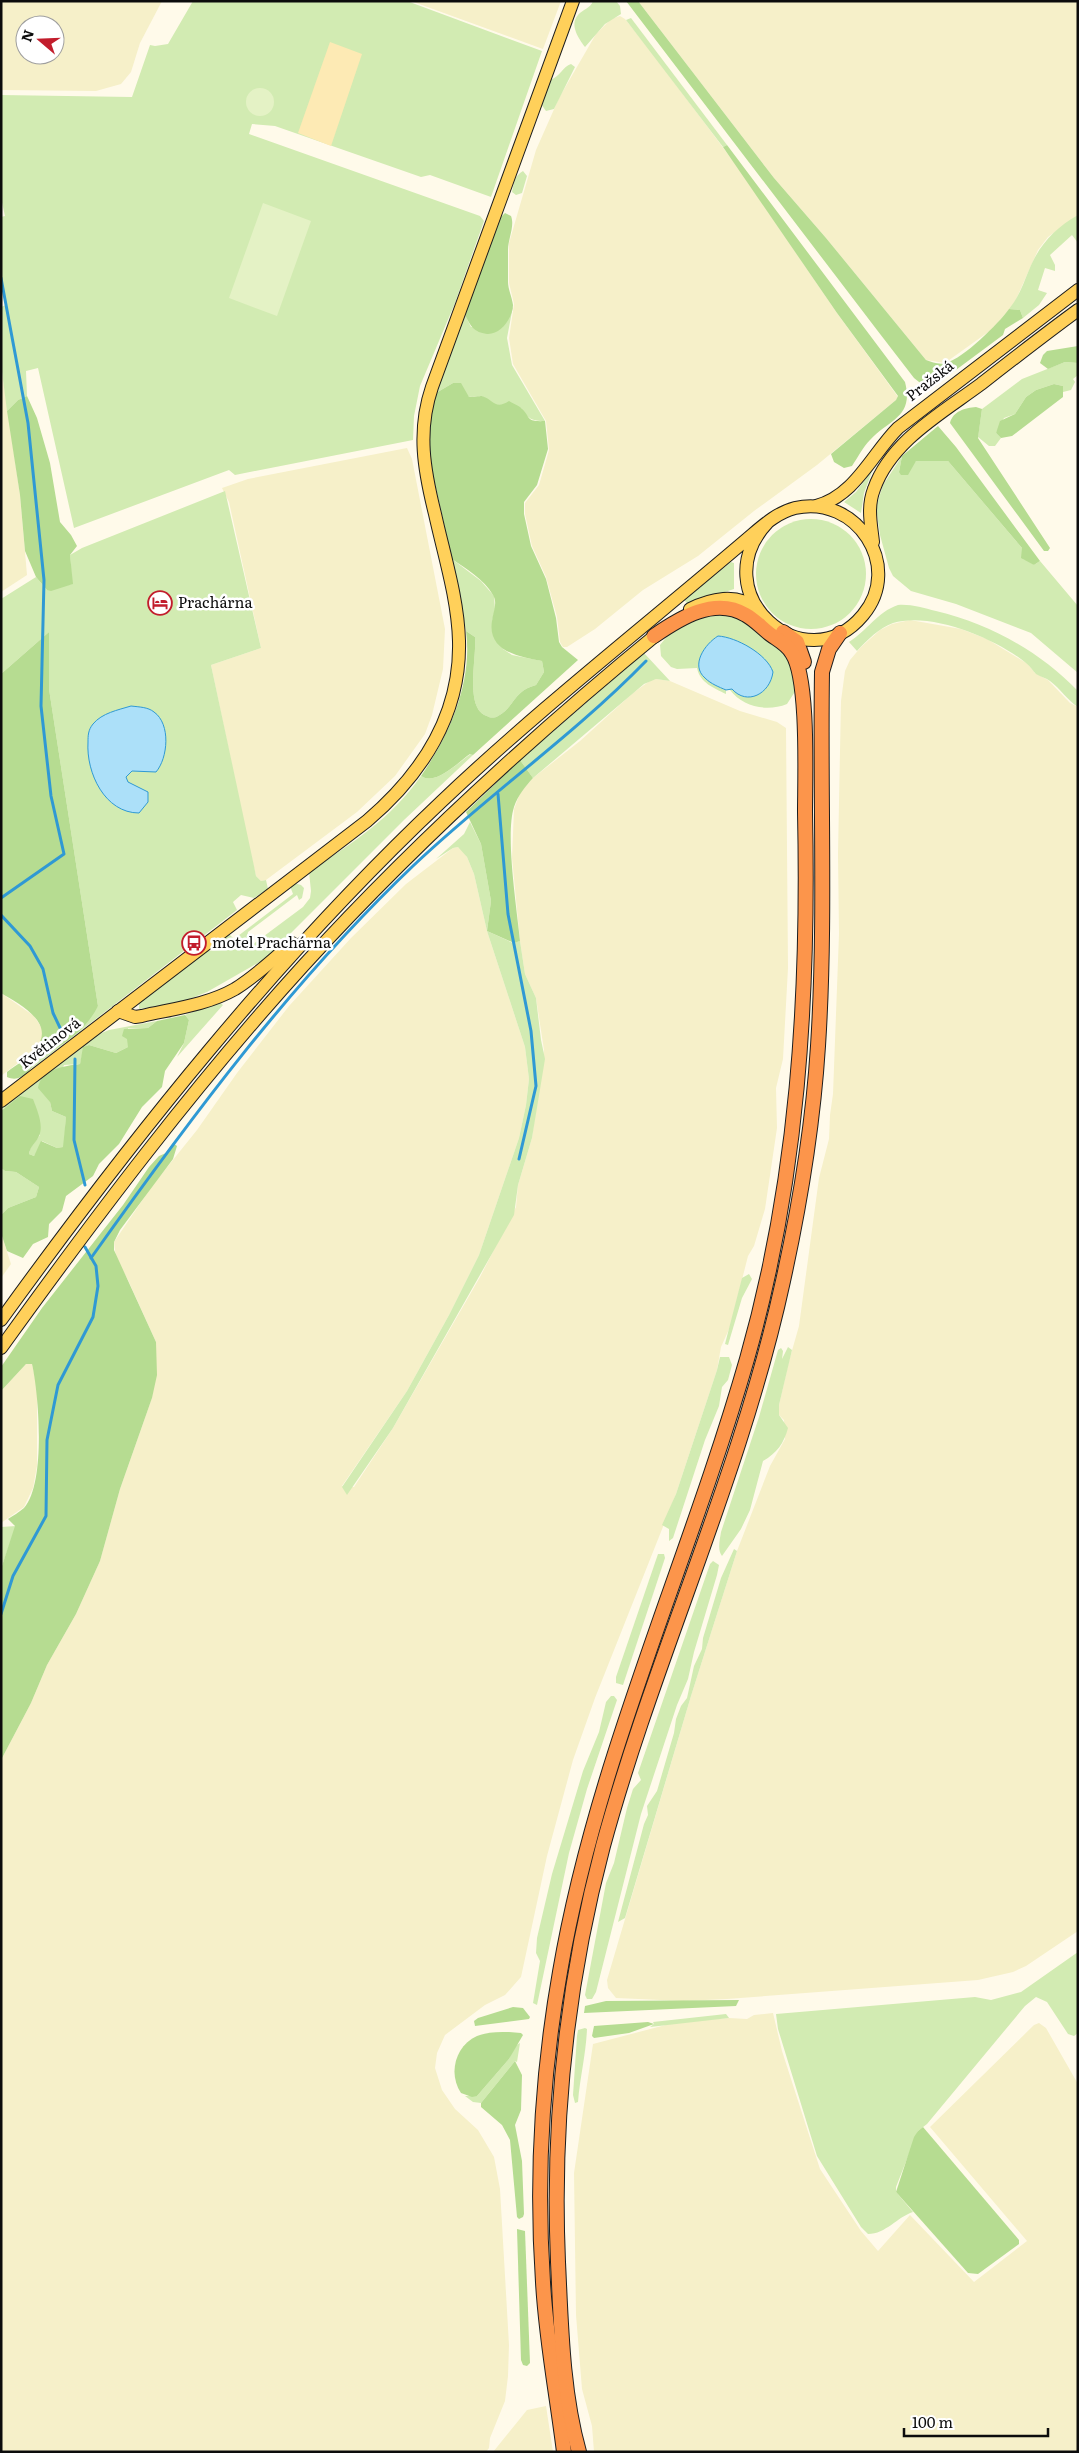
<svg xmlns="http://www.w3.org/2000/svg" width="1079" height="2453" font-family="Literata,serif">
<rect width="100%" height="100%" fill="#fffaea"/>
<!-- farmland -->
<g fill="#f6f0c9" fill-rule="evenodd">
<path d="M 1,1 L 162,1 L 140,43 L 131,72 L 121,84 L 96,91 L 1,90 ZM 25,25 L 55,25 L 55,55 L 25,55 Z"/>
<path d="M 411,1 L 561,1 L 543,49 Z"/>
<path d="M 638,1 L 1078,1 L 1078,215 L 1048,237 L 1038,250 L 1014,304 L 991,330 L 945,363 L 926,360 L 826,238 L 774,178 Z"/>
<path d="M 620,16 L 625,19 L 650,50 L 736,165 L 837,313 L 898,397 L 896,400 L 817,465 L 754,511 L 698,556 L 643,590 L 595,629 L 567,647 L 563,647 L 560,642 L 557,617 L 546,577 L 532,546 L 525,514 L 525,503 L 539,485 L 549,450 L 546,421 L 513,364 L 509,338 L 514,304 L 509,283 L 509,243 L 536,150 L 559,98 L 596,34 L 611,19 Z"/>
<path d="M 1,365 L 20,495 L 27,575 L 1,592 Z"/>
<path d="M 407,448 L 412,459 L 445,629 L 443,669 L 432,715 L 425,734 L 395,776 L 357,812 L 266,880 L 261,881 L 256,876 L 248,842 L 211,665 L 261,648 L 229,502 L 222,488 L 248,479 Z"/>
<path d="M 910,620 L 961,629 L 987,639 L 1028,664 L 1035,673 L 1048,680 L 1070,703 L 1078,707 L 1078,1931 L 1026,1966 L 1013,1972 L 978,1980 L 727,1999 L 683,2001 L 616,1998 L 608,1988 L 607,1980 L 691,1696 L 737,1551 L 770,1466 L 785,1439 L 784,1420 L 779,1415 L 779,1405 L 789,1361 L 799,1326 L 819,1178 L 829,1139 L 830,1115 L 833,1094 L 839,934 L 838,854 L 841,701 L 845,671 L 850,660 L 861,647 L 880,630 L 892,624 Z"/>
<path d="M 656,679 L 670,681 L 740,711 L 777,722 L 786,728 L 788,968 L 783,1059 L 776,1088 L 777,1128 L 765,1209 L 754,1246 L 748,1256 L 730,1327 L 721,1347 L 717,1370 L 676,1494 L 595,1698 L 573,1760 L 547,1856 L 521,1977 L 505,1995 L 485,2005 L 445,2035 L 437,2053 L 435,2068 L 442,2090 L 455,2109 L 478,2130 L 494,2157 L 500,2189 L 509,2345 L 508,2376 L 505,2401 L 490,2438 L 489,2448 L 486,2452 L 1,2452 L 1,1760 L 31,1703 L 47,1665 L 76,1614 L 100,1561 L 120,1489 L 152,1398 L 156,1342 L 128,1280 L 116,1258 L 114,1242 L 152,1186 L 197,1130 L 237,1073 L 289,1006 L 351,938 L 406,884 L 453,848 L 458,847 L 462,850 L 467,857 L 474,874 L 487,931 L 525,1047 L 529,1079 L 526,1105 L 519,1138 L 479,1255 L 449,1315 L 407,1391 L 342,1486 L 354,1487 L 393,1428 L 480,1277 L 516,1207 L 518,1185 L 532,1138 L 544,1050 L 536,998 L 525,974 L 520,941 L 512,858 L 514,809 L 520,793 L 533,778 L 580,741 L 633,693 L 651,680 Z"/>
<path d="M 1,993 L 34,1016 L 43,1030 L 43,1037 L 36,1049 L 1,1076 Z"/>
<path d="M 1,1233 L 11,1264 L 1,1278 Z"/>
<path d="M 26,1364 L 32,1364 L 37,1387 L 37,1466 L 33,1488 L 24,1507 L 1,1523 L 1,1391 Z"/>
<path d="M 773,2013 L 782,2051 L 820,2169 L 861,2231 L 878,2251 L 910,2215 L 974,2282 L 1027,2241 L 930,2127 L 1034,2025 L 1039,2023 L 1046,2028 L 1078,2084 L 1078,2452 L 594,2452 L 592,2426 L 582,2389 L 576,2315 L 574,2173 L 593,2044 L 677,2022 L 729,2018 L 747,2019 L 754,2015 Z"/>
<path d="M 546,2406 L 553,2452 L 493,2452 L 527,2410 Z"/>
</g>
<!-- green -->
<g fill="#d2ebb2">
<path d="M 193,1 L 407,1 L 542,51 L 491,197 L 430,175 L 421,177 L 275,126 L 252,124 L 249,134 L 480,216 L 484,221 L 455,303 L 420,386 L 414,416 L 413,440 L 235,475 L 229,470 L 74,528 L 38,368 L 26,371 L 27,396 L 18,400 L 7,411 L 1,364 L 1,307 L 6,305 L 1,284 L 1,217 L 5,216 L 1,198 L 1,95 L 132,97 L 150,45 L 155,46 L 168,44 Z"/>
<path d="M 593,1 L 616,1 L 620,6 L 621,14 L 605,24 L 585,47 C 579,39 569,25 578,15 C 583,9 590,9 593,1 Z"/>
<path d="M 631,18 L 727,145 L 723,147 L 626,20 Z"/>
<path d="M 571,64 L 575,67 L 554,109 L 546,111 L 541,104 L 550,80 C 560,77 563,66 571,64 Z"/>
<path d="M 523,171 L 527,176 L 522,193 L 516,195 L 512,192 C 514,183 514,176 523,171 Z"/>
<path d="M 1078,215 L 1078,243 L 1072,235 L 1050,255 L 1055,265 L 1055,271 L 1045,268 L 1038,290 L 1047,293 L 1039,305 L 1023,318 L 1020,310 L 1009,309 C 1019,297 1023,284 1029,270 C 1039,245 1055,228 1078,215 Z"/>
<path d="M 513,306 L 507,338 L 512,365 L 545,421 C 532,421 528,419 521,408 L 495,405 L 482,396 L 469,397 L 453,383 L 436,393 L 465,315 L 471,327 L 508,319 Z"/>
<path d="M 1065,362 L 1078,363 L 1078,375 L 1073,379 L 1075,382 L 1071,390 L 1063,392 L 1063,386 L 1054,384 L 1036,390 L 1026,397 L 1015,414 L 1004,418 L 996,433 L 1001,438 L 995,446 L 989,446 L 978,437 L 982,409 L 1022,379 Z"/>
<path d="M 902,456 L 899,472 L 916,461 L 948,461 L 1022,548 L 1023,559 L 1028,560 L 1034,565 L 1040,561 L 1078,606 L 1078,673 L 1031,633 L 956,604 L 911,591 L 893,576 L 889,568 L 880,535 L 876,507 L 883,485 Z"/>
<path d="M 873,469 L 864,493 L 861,513 L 844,502 L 856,492 Z"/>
<path d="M 225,491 L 261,648 L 211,665 L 254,866 L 256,876 L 261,881 L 266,880 L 268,889 L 254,898 L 241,895 L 233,902 L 237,910 L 31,1069 L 45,1053 L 53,1050 L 98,1006 L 49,689 L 49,632 L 1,674 L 1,599 L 36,577 L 47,590 L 72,584 L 70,555 L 82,548 Z"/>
<circle cx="811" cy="574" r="55"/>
<path d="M 452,559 L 481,581 L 494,596 L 495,609 L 492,622 L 503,649 L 512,655 L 542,661 L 544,672 L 536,685 C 513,691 514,708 498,716 C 495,718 490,718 487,716 C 464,709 477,657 475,637 L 466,631 Z"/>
<path d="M 731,562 L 734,563 L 734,589 L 688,604 L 684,600 Z"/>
<path d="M 898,605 C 911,604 923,608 936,611 C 990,624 1039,651 1078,691 L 1078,707 C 1067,700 1061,689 1050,681 C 1046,678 1041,677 1036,674 C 1033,671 1030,666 1026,663 C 997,639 931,611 893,623 C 879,628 867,640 857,651 L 849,642 C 867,631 877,612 898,605 Z"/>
<path d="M 727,614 C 750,622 777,638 790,660 C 795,667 794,682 796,690 L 787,704 C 767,712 743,707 730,690 L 726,690 L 726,694 C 714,688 700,683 697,668 L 677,669 L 671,667 L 661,656 L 660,645 L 669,634 L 700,616 Z"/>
<path d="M 644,653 L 670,681 L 656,679 L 644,684 L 533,778 L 520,760 Z"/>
<path d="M 471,754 L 473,755 L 404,820 L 265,959 L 207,992 L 182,1002 L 139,1009 L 139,1002 L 205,951 L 239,949 L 252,945 L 303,907 L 310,898 L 311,891 L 309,872 C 352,843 391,819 421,776 C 436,786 457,763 471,754 Z"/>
<path d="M 470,822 L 481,844 L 491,901 L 487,931 L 513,943 L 520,941 L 525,974 L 536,998 L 541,1040 L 545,1059 L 532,1138 L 518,1185 L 514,1215 L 393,1428 L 347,1495 L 342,1487 L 407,1391 L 449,1315 L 479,1255 L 519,1138 L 526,1105 L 529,1079 L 525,1047 L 487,931 L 474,874 L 467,857 L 458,847 L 453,848 L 436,859 L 464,834 Z"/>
<path d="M 294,883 L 301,885 L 304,888 L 302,898 L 299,900 L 297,895 L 248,932 L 247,938 L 236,941 L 236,944 L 227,943 L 224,941 L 224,937 L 229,934 L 234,939 L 293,894 L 290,886 Z"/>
<path d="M 219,1002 L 223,1005 L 177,1057 L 184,1043 L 189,1020 L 185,1015 Z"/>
<path d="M 157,1021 L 148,1028 L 128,1028 L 128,1047 L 116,1053 L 89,1045 L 84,1047 L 80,1064 L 64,1065 L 50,1102 L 52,1111 L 66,1117 L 64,1147 L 57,1148 L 42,1141 L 34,1156 L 29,1154 L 30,1149 L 40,1135 L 4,1108 L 1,1111 L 1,1108 L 97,1035 L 109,1030 Z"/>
<path d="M 1,1168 L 5,1171 L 16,1172 L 39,1187 L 36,1197 L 8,1208 L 1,1215 Z"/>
<path d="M 749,1274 L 752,1279 L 742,1298 L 728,1345 L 725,1344 L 742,1278 Z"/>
<path d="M 788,1347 L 792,1350 L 779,1405 L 779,1415 L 788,1428 C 784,1443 777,1453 763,1461 L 750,1510 L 741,1529 L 722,1556 C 717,1550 720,1539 721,1532 L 759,1417 L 778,1350 L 781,1348 L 783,1351 L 782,1359 Z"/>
<path d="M 720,1357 L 729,1357 L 732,1365 L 728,1380 L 722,1387 L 719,1406 L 705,1440 L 673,1538 L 669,1541 L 669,1529 L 662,1525 L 676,1494 L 717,1370 Z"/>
<path d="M 16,1526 L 1,1569 L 1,1527 Z"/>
<path d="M 734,1549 L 737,1551 L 691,1696 L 625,1918 L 618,1922 L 644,1824 L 648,1815 L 647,1806 L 657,1791 L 674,1733 L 676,1719 L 681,1706 L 687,1698 L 694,1666 L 702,1649 L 703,1638 L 721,1578 Z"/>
<path d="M 658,1554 L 664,1554 L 665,1558 L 623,1685 L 616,1683 L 616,1677 Z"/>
<path d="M 713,1561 L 719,1565 L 717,1575 L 694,1652 L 688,1679 L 677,1705 L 641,1814 L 596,1992 L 592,1999 L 587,1999 L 585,1995 L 606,1883 L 614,1863 L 627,1808 L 633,1789 L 641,1780 L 638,1773 L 710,1564 Z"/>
<path d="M 611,1696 L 614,1696 L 617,1700 L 587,1789 L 569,1853 L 537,2005 L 533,2003 L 540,1961 L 536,1953 L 537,1938 L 552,1874 L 583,1771 L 599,1732 L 606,1702 Z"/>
<path d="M 1078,1952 L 1078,2033 L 1074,2036 L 1068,2034 L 1047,2002 L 1036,1997 L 1025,2006 L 927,2124 L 918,2131 L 896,2187 L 896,2192 L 913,2212 C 897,2217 886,2234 868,2234 L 861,2227 L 817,2156 L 778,2029 L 776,2014 L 975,1997 L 991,2000 L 1021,1992 Z"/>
<path d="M 726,2014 L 729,2018 L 650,2027 L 654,2024 L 653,2022 Z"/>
<path d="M 585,2028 L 587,2029 C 586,2054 580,2077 578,2102 L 575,2103 L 573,2095 L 577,2036 L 578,2030 Z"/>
<path d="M 520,2043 L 517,2062 L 515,2061 L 481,2103 L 473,2102 L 465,2096 L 477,2096 L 509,2059 L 515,2046 Z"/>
</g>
<!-- forest -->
<g fill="#b6dc91">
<path d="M 626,1 L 638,1 L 774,178 L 826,238 L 926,360 C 932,362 939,365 946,363 C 964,358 998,324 1009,309 L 1020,310 L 1023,318 L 1005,329 L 1003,335 L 937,384 L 924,386 L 914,378 L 877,330 Z"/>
<path d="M 727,145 L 905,382 C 914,417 890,419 870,440 C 863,447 858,457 852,466 L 844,468 L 834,462 L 831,454 L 896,400 L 898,396 L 837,313 L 723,147 Z"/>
<path d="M 505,213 L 511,216 C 515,226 508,239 508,250 C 508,261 508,271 508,282 C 508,289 512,297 513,305 C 513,317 501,335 487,334 C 474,332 471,327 465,315 L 501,217 Z"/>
<path d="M 1078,346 L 1078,363 L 1065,362 L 1048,369 L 1040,363 L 1043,355 L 1047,351 Z"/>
<path d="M 453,383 L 461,383 L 469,397 C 473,397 479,396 482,396 C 494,400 495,410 509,401 C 512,403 517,405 520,407 C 532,417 524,422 545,421 L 548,449 L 537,485 L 524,502 L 524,514 L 531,546 L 546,579 L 556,618 L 559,642 L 562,647 L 578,660 L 473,755 L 470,754 C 457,763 436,786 421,776 C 449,736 473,682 466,631 L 475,637 C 477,657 464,709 487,716 C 490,718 495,718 498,716 C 514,708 513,691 536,685 L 544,672 L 542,661 C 521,657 487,652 492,621 C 493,612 498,603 493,595 C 484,579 466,569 452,559 L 428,453 L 428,425 L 436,393 Z"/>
<path d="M 1054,384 L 1063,386 L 1063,397 L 1012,436 L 1001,438 L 996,433 L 1000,421 L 1015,414 L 1026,397 L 1036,390 Z"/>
<path d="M 27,396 L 37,418 L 50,463 L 60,522 L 71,535 L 77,546 L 70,555 L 73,584 L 51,591 L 47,590 L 36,577 L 25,551 L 20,495 L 7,411 L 18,400 Z"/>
<path d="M 976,407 L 982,409 L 978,438 L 1050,548 L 1048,551 L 1044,551 L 950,423 C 953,411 965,408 976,407 Z"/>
<path d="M 938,426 L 956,447 L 1040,561 L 1034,565 L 1021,558 L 1022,548 L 948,461 L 916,461 L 908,475 L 901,475 L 899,472 L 902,456 Z"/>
<path d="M 49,632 L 49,689 L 98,1006 C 90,1022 77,1035 61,1045 C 56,1049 48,1050 44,1054 C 33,1063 24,1085 7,1077 L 7,1072 C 16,1065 30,1057 37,1047 C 55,1022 19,1004 1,993 L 1,674 Z"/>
<path d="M 520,760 L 533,778 C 525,787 518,795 514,807 C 505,835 517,909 520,941 L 514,943 L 487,931 L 491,901 L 481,844 L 466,812 Z"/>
<path d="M 185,1015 L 189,1020 L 184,1043 L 165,1071 L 162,1087 L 142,1107 L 119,1144 L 99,1164 L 93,1176 L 66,1196 L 62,1211 L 49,1224 L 48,1237 L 33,1244 L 23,1258 L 7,1251 L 1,1233 L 1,1215 L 8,1208 L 36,1197 L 39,1187 L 16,1172 L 5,1171 L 1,1168 L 1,1111 L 20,1096 L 33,1099 C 37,1110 44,1125 39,1136 C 36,1143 30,1146 29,1154 L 34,1156 L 41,1141 L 57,1148 L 63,1147 L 66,1117 L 52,1111 L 50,1102 L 38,1088 C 41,1069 64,1066 80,1064 L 83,1047 L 89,1045 L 116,1053 L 128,1047 L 127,1039 L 122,1036 L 124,1029 L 148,1028 L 157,1021 Z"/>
<path d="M 173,1143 L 177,1146 L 173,1159 L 120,1230 L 114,1242 L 114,1250 L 156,1342 L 157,1375 L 152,1398 L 120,1489 L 100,1561 L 76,1614 L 47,1665 L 31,1703 L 1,1760 L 1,1569 L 15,1526 L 8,1519 C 13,1516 19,1512 24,1508 C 46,1483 39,1395 32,1364 L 26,1364 L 1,1391 L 1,1367 L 42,1308 L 123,1205 L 149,1167 L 159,1156 L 166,1153 Z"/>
<path d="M 739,2000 L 736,2006 L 584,2013 L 585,2006 L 606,2001 Z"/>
<path d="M 513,2007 L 523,2008 L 530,2017 L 529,2019 L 475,2026 L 474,2021 L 478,2018 Z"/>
<path d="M 648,2022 L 654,2024 L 629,2033 L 594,2038 L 592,2036 L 594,2026 Z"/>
<path d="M 509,2032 L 521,2033 L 523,2035 L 509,2059 L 477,2096 L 472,2097 L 461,2093 C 448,2074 455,2046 477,2036 C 487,2032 498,2032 509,2032 Z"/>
<path d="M 515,2061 L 522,2075 L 521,2110 L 515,2125 L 522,2161 L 524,2214 L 523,2217 L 519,2219 L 517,2217 L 510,2140 L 502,2125 L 481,2107 L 481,2103 Z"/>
<path d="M 923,2127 L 1019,2240 L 1019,2244 L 978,2274 L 968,2273 L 896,2192 L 914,2137 L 918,2131 Z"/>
<path d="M 517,2229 L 525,2231 L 530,2363 L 527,2366 L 523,2365 L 521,2360 Z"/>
</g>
<!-- sand -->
<path fill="#fdeab4" d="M 330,42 L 362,54 L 331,146 L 298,133 Z"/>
<!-- pitch -->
<g fill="#e4f2c5">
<circle cx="260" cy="102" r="14"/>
<path d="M 263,203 L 311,221 L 277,316 L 229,298 Z"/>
</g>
<!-- water -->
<g fill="#ace0f9" stroke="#2f99d4">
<path d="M 718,636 C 736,637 767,654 773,672 C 770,694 747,706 732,689 L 726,690 C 719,687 711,684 705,678 C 690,665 705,644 718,636 Z"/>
<path d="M 131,706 C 139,707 148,707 154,712 C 171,724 168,758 156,772 L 132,771 L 126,777 L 128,782 L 148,792 L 148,802 L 139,813 C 105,813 86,773 88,742 C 88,736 88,730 93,724 C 102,713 118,710 131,706 Z"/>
</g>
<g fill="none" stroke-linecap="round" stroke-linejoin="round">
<!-- stream -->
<g stroke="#2f99d4" stroke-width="3">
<path d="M 1,278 L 28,423 L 44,580 L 41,706 L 51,796 L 64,854 L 1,898"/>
<path d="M 498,794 L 508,914 L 531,1031 L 536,1086 L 519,1159"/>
<path d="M 1,915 L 30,946 L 43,969 L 53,1013 L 63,1034"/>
<path d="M 75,1059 L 74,1140 L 85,1185"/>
<path d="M 91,1258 C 189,1120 291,982 414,865 C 489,794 574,735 646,661"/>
<path d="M 1,1614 L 13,1576 L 46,1516 L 47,1440 L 58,1385 L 93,1317 L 98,1286 L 96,1266 L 85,1247"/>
</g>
<!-- major casing -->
<g stroke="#1d1d1d" stroke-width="14">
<g id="major">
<path d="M 816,506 C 855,496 872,454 898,428 L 1078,290"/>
<path d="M 873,542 C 871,524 867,507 874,489 C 891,441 942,413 981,384 C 1013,359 1045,334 1078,310"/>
<path d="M 690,609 C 710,599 737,592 756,609"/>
<path d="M 118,1011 L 135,1017 L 142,1016 C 172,1009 207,1005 235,989 C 256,976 274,959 292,943"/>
<path d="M 1,1101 L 367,821 C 421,775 461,715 459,641 C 458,599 444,555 435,514 C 424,470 417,431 432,387 L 573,1"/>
<path d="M 1,1320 C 134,1136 276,958 441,802 C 541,707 649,623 753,534 C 766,523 779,512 795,508 C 856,494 904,566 863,615 C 805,685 701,593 768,522"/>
<path d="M 1,1348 C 96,1216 194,1086 303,966 C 414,844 535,734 662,630"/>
</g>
</g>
<!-- highway casing -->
<g stroke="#1d1d1d" stroke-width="16">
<g id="highway">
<path d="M 783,632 L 797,642 L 804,662"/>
<path d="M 564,2452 C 557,2395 546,2339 543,2282 C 536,2179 542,2074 560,1972 C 596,1760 688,1565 747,1359 C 798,1180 809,997 805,812 C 805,778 809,678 792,653 C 787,644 778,640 770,634 C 762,628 755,620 746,615 C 715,596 680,618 654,636"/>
<path d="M 579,2452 C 562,2391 561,2324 558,2262 C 552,2122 567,1981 603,1846 C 655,1655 741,1475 783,1281 C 800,1204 813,1125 818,1046 C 826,922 820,797 822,672 L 829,649 L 840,633"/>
</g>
</g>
<!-- major -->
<use href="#major" stroke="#ffd05a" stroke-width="12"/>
<!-- highway -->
<use href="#highway" stroke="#fc954b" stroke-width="14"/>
</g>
<!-- icons -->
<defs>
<g id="hotel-ring" transform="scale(1.25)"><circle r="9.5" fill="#fff" stroke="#c21d2c" stroke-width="1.5"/><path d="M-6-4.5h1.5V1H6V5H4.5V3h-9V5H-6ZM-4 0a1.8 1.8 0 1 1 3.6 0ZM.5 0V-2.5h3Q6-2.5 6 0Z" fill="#c21d2c"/></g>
<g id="bus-ring" transform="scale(1.25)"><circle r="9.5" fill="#fff" stroke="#c21d2c" stroke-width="1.5"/><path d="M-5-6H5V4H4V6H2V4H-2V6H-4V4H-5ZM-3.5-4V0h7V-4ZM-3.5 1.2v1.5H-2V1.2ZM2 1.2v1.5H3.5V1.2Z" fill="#c21d2c"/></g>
</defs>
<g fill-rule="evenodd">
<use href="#hotel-ring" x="160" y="603"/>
<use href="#bus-ring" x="194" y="943"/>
</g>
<g text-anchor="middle" stroke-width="5" stroke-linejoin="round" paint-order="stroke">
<!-- street labels -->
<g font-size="15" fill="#0c0c0c" stroke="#fff">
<text transform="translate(930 381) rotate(-38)" y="5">Pražská</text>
<text transform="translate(50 1043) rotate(-38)" y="5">Květinová</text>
</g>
<!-- poi labels -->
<g font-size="15" fill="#0c0c0c" stroke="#fff" text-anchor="start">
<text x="178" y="608">Prachárna</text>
<text x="212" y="948">motel Prachárna</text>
</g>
</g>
<!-- border -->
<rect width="1079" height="2453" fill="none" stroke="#0c0c0c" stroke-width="5"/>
<!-- north arrow -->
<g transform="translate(40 40) rotate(289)"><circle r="24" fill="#ffffff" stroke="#9e9e9e"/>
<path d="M0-4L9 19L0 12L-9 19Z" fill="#c21d2c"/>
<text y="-8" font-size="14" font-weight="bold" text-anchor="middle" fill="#0c0c0c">N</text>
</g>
<!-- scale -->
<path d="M904 2428v8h144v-8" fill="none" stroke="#0c0c0c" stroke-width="2.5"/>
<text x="912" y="2428" font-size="15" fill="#0c0c0c" stroke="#ffffff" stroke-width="4" paint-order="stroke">100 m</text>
</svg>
